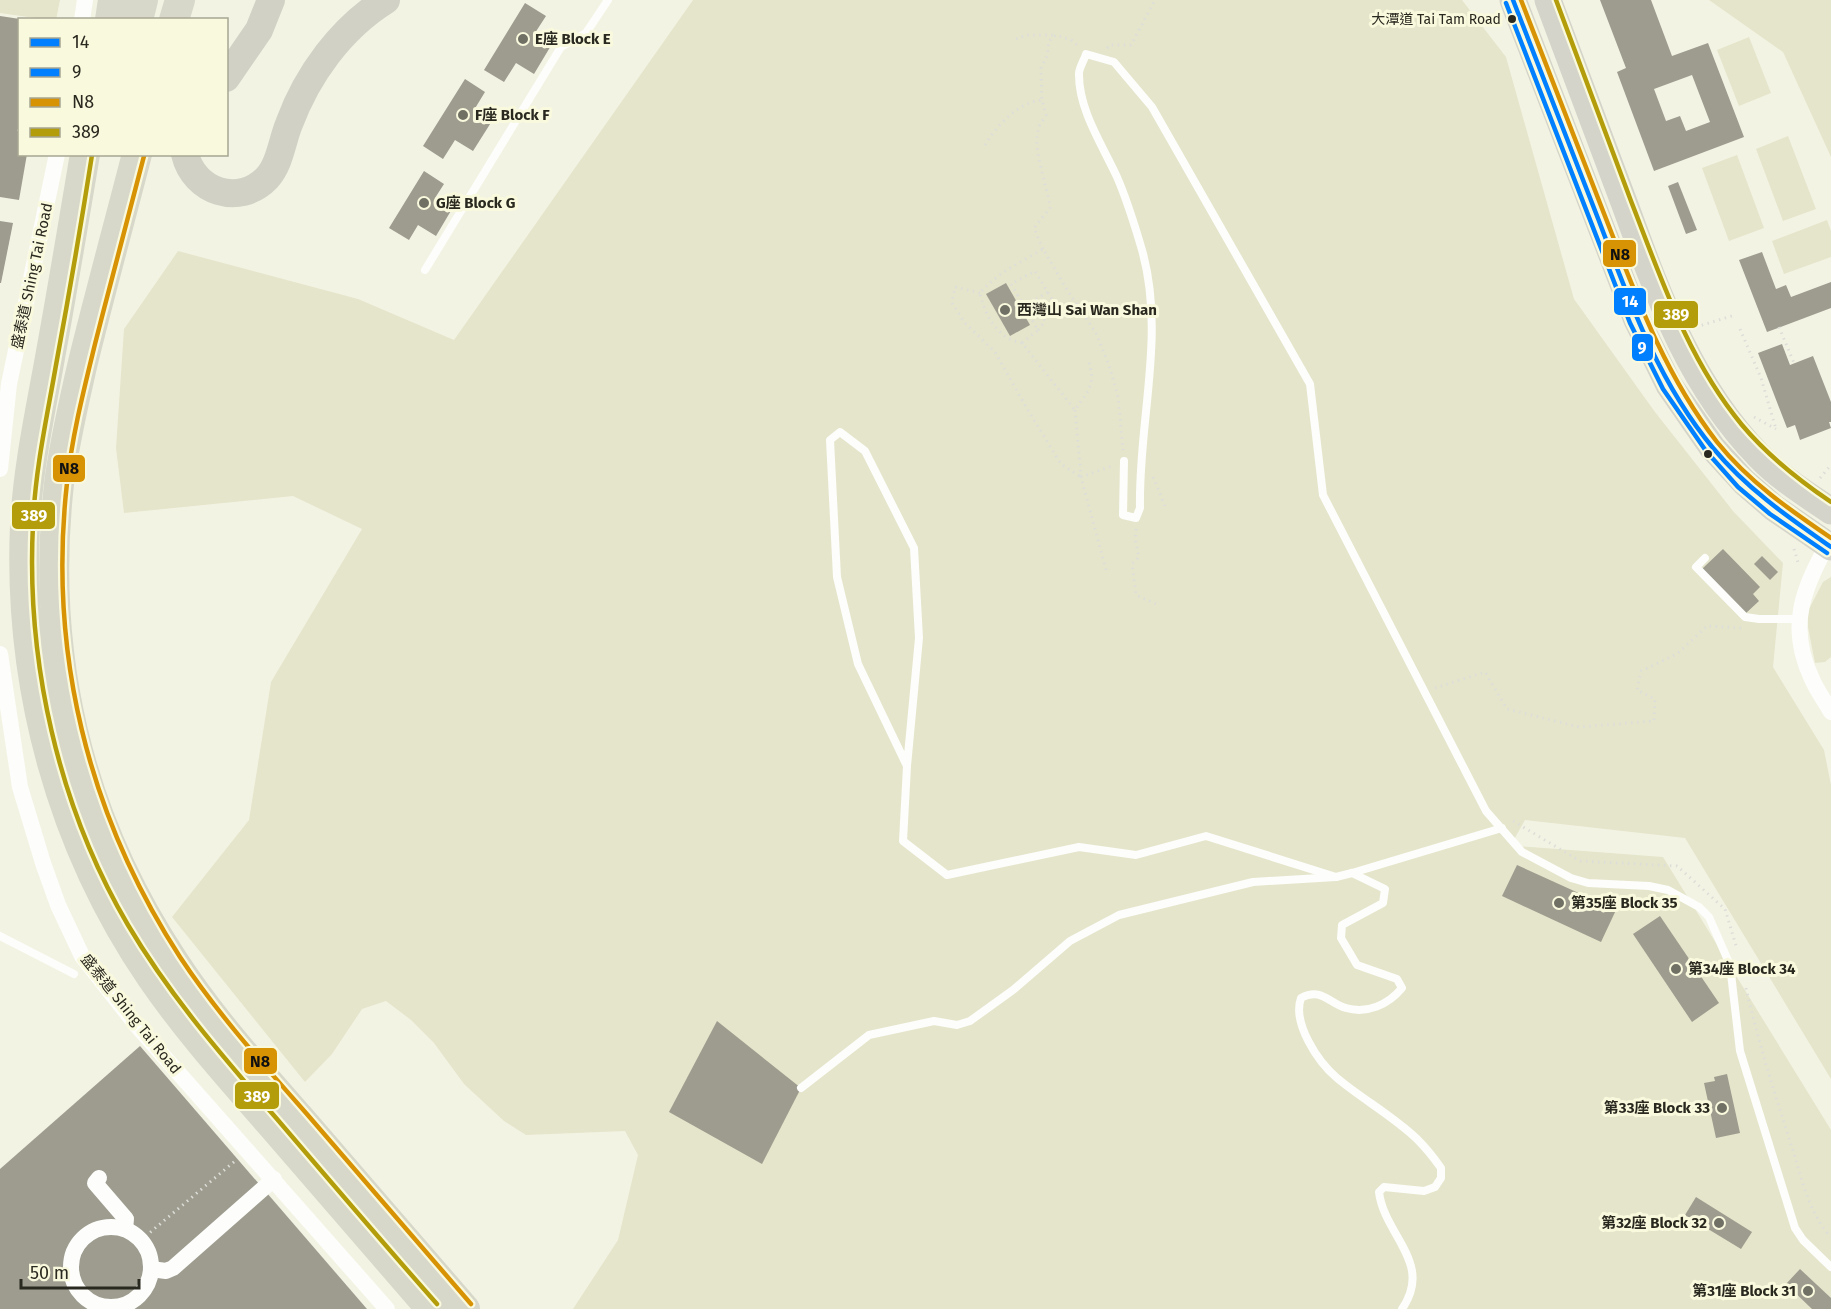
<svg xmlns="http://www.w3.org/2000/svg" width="1831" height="1309" font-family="'Fira Sans','Noto Sans TC',sans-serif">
<rect width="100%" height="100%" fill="#f3f3e4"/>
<!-- green -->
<g fill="#e5e5cb">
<path d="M 0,0 L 60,0 L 56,20 L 42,19 L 0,13 Z"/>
<path d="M 693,0 L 1462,0 L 1506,57 L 1574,299 L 1655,412 L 1733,511 L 1783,563 L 1773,667 L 1824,750 L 1831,785 L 1831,1079 L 1685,838 L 1525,820 L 1512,843 L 1517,846 L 1663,857 L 1831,1130 L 1831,1309 L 573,1309 L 618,1240 L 638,1155 L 625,1131 L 526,1135 L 504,1121 L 464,1084 L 434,1043 L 411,1020 L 386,1001 L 362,1009 L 332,1054 L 305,1082 L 172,917 L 249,820 L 271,682 L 362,529 L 293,496 L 124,513 L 116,448 L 124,329 L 178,251 L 358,299 L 454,340 Z"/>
<path d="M 1709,0 L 1831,0 L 1831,157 L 1783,52 Z"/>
<path d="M 1749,37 L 1771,93 L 1739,106 L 1717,50 Z"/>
<path d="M 1788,136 L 1816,209 L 1783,221 L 1756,149 Z"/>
<path d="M 1737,155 L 1764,228 L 1729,241 L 1702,168 Z"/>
<path d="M 1827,220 L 1831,231 L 1831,257 L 1784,274 L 1772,241 Z"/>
<path d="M 1831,577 L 1831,657 L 1825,662 L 1815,663 L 1808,627 L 1807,613 L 1823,582 Z"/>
</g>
<!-- building -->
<g fill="#9d9c8f" fill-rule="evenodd">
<path d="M 1600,0 L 1651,0 L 1672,56 L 1708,43 L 1744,137 L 1654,171 L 1617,72 L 1626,68 ZM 1692,75 L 1710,122 L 1686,131 L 1680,116 L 1666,121 L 1654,89 Z"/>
<path d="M 525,3 L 546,16 L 535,33 L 552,44 L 534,74 L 516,63 L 504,82 L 484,70 Z"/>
<path d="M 0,16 L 20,19 L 20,124 L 17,131 L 20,131 L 20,154 L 27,154 L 19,200 L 0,197 Z"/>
<path d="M 465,79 L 485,92 L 474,110 L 492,121 L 473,151 L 455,140 L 443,159 L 423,146 Z"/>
<path d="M 424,171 L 444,184 L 435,198 L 452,209 L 436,236 L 418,225 L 409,240 L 389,228 Z"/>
<path d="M 1678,182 L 1697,230 L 1686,234 L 1668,186 Z"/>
<path d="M 0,221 L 13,223 L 1,283 L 0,283 Z"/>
<path d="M 1762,252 L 1776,289 L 1786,285 L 1791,297 L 1831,282 L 1831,308 L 1767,332 L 1739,260 Z"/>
<path d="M 1006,283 L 1030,325 L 1010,336 L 986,294 Z"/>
<path d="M 1782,344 L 1790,365 L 1813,356 L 1831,402 L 1831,422 L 1829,422 L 1831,428 L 1800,440 L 1795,425 L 1787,428 L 1758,353 Z"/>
<path d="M 1723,549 L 1760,587 L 1753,594 L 1759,601 L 1745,614 L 1702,569 Z"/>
<path d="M 1762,556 L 1778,572 L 1770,580 L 1754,564 Z"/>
<path d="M 1517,865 L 1616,910 L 1601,942 L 1502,896 Z"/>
<path d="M 1660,916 L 1719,1003 L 1692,1022 L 1633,934 Z"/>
<path d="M 717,1021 L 801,1088 L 762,1164 L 669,1112 Z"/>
<path d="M 140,1046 L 367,1309 L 0,1309 L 0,1169 Z"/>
<path d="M 1727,1074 L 1740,1133 L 1716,1138 L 1704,1083 L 1715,1081 L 1714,1077 Z"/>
<path d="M 1696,1197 L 1752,1232 L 1741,1249 L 1685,1215 Z"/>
<path d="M 1800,1269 L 1831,1298 L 1831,1309 L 1812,1309 L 1786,1284 Z"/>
</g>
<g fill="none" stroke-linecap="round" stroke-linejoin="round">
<!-- path -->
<g stroke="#deded9" stroke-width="3" stroke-dasharray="1.5 4.5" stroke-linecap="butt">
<path d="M 1016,39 L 1026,35 L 1055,35"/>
<path d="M 1107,48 L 1110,45 L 1131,45 L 1155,0"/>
<path d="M 985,145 C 998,124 1017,103 1042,100"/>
<path d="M 1043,249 L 1034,228 L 1050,208 C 1048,186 1031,147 1039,128 C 1040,123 1044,119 1046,115 L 1042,100 L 1041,68 L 1047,56 L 1049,41 L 1056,35 L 1071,40 L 1078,46"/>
<path d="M 980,293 L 955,287 L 952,303 L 965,323 L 995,352 L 1029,412 L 1061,464 L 1081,477"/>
<path d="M 1058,309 L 1035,271 L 1011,284 L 1038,330 L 1022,343 L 1075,410 C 1090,388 1096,385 1088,358"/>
<path d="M 1696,327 L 1735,315"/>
<path d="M 1779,327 L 1794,363"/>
<path d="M 1740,329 L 1761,378 L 1776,429"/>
<path d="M 1038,330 L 1045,321 L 1035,300 L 1048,292"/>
<path d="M 1022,343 C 998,339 985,316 980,293 C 997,273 1021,262 1043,249 L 1069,293 L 1096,333 L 1110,368 L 1118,397 L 1123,450"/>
<path d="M 1075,410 L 1081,477"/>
<path d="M 1754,417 L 1776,429"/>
<path d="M 1153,477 L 1165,506"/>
<path d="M 1820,478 L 1831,465"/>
<path d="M 1136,529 L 1135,539 L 1139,557 L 1132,564 L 1136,595 L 1156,604"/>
<path d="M 1794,549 L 1799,566"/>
<path d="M 1106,570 L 1081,477 L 1112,466"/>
<path d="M 1435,688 L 1485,672 L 1507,709 L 1579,727 L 1654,721 L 1655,699 L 1637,690 L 1641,671 L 1677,654 L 1707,626 L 1741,628"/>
<path d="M 1513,821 L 1580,861 L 1677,866 L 1725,909 L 1737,949"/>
<path d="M 1746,988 C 1758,1041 1774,1092 1791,1144 C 1801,1175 1808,1213 1831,1237"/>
<path d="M 141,1240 L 235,1161"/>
<path d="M 128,1309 L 133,1301 L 135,1309"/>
</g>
<!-- service -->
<g stroke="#fdfdfb" stroke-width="8">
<path d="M 425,270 L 561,47 L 586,33 L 608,0"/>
<path d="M 1124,461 L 1123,515 L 1136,518 L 1140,508 C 1138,422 1166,335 1142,250 C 1135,226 1127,200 1117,177 C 1103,146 1079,111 1079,75 C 1078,69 1084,61 1086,54 L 1114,62 L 1152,107 L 1310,384 L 1323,495 L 1486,811 L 1522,852 L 1571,878 L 1588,883 L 1649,886 L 1668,890 L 1699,907 L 1709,917 L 1730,965 L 1740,1051 L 1795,1228 L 1803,1240 L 1831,1267"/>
<path d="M 1705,558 L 1696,567 L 1745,617 L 1759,619 L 1799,619"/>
<path d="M 907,766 L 919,638 L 914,548 L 865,451 L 840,432 L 830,440 L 837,577 L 858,664 L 907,766 L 903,841 L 947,875 L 1079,847 L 1136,855 L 1206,836 L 1336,877"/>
<path d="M 1352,873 L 1385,889 L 1383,903 L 1342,925 L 1341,938 L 1357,965 L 1397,979 L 1402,988 C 1388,1005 1367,1014 1346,1008 C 1328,1003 1322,987 1301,998 C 1292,1023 1318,1062 1337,1078 C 1362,1099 1393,1116 1417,1139 C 1426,1148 1434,1158 1441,1168 L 1441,1178 L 1435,1187 L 1424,1191 L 1384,1187 L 1379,1192 C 1384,1235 1434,1263 1402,1309"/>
<path d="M 0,936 L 74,974"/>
<path d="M 801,1088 L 869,1035 L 934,1021 L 957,1025 L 970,1021 L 1013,990 L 1070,941 L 1119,915 L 1253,882 L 1336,877 L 1352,873 L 1502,828"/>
</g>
<!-- minor -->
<g stroke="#fdfdfb" stroke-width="16">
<path d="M 82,20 L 85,0"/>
<path d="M 0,469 L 9,384 L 57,154"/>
<path d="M 1831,538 C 1804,587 1786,625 1812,679 C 1817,691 1825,701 1831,712"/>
<path d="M 0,654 L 20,787 L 43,863 L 58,905 L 82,956 L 137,1026 L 387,1309"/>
<path d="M 99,1178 L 95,1183 L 126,1219 L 125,1229"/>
<circle cx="111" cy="1267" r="40"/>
<path d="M 151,1269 L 166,1271 L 173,1268 L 274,1179"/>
</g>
<!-- primary -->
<g stroke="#d4d4ca" stroke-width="27">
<path d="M 1513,0 L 1637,320 L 1669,385 L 1712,447 L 1744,482 L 1774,508 L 1831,547"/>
<path d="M 1548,0 C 1574,68 1599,137 1625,205 C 1658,295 1690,385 1759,456 C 1780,478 1806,494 1831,511"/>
</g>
<!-- trunk -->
<g stroke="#d1d1c5" stroke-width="28">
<path d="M 226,78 L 259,30 L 271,0"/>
<path d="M 185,154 C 194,192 239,207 267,178 C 280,164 282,141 289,124 C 307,75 341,28 386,0"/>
</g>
<!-- motorway -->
<g stroke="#d8d8ca" stroke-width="30">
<path d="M 110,20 L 113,0"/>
<path d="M 138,20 L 143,0"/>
<path d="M 174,20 L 180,0"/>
<path d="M 85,154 C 74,220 63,286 51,352 C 41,409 28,466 25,525 C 18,685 61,845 152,978 C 187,1029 229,1076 270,1123 C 323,1185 377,1247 431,1309"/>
<path d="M 137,154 C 119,224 100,293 83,362 C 74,402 64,443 59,484 C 40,655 78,816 173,960 C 210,1017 255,1067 299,1117 C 354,1181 410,1245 465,1309"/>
</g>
<!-- bus-1 casing -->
<g stroke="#f9f9de" stroke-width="9">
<path id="bus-1" d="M 1513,0 C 1542,74 1570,147 1599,221 C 1629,300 1658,382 1713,448 C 1747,489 1788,517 1831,547"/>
</g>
<!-- bus-2 casing -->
<g stroke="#f9f9de" stroke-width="9">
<path id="bus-2" d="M 1506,3 L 1630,323 L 1663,389 L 1706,451 L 1738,487 L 1770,514 L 1827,553"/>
</g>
<!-- bus-3 casing -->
<g stroke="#f9f9de" stroke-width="9">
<g id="bus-3">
<path d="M 1521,0 C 1548,70 1576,141 1603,211 C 1635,293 1663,372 1717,442 C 1749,482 1790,510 1831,538"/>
<path d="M 144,156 C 128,218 111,281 95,344 C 84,389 72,436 67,483 C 48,652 88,815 180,957 C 217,1013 262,1063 306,1113 C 361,1177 416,1240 471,1304"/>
</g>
</g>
<!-- bus-4 casing -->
<g stroke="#f9f9de" stroke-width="9">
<g id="bus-4">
<path d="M 1556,0 C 1581,67 1606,134 1631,201 C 1661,278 1688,360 1742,425 C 1768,456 1797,479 1831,502"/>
<path d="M 92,155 C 81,225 69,295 56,365 C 47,417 35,470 33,524 C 26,661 58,806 128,925 C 170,996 223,1057 277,1119 C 330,1181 383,1243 437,1304"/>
</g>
</g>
<!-- bus-1 -->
<use href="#bus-1" stroke="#0080ff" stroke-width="4.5"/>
<!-- bus-2 -->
<use href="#bus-2" stroke="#0080ff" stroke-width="4.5"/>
<!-- bus-3 -->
<use href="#bus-3" stroke="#d89305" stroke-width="4.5"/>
<!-- bus-4 -->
<use href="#bus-4" stroke="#b49d0b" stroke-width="4.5"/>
</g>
<!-- markers -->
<g fill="#2a291f" stroke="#f9f9de" stroke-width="2">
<circle cx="1512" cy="19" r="5"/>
<circle cx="1708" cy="454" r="5"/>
</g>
<g fill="#707064" stroke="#f9f9de" stroke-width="2">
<circle cx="523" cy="39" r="6"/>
<circle cx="463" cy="115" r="6"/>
<circle cx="424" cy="203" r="6"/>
<circle cx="1005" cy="310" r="6"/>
<circle cx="1559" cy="903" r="6"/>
<circle cx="1676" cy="969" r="6"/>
<circle cx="1722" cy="1108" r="6"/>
<circle cx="1719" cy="1223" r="6"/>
<circle cx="1808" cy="1291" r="6"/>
</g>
<g text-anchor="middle" stroke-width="6" stroke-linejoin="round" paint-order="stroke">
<!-- bus labels -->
<g font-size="14" fill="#2a291f" stroke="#f9f9de" text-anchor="end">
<text x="1501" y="24">大潭道 Tai Tam Road</text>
</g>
<!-- poi labels -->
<g font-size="15" font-weight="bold" fill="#2a291f" stroke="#f9f9de" text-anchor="start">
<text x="535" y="44">E座 Block E</text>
<text x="475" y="120">F座 Block F</text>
<text x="436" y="208">G座 Block G</text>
<text x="1017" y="315">西灣山 Sai Wan Shan</text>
<text x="1571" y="908">第35座 Block 35</text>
<text x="1688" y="974">第34座 Block 34</text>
<text x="1710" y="1113" text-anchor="end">第33座 Block 33</text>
<text x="1707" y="1228" text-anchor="end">第32座 Block 32</text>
<text x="1796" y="1296" text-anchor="end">第31座 Block 31</text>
</g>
<!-- street labels -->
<g font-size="15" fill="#2a291f" stroke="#f9f9de">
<text transform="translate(32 276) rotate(-78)" y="5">盛泰道 Shing Tai Road</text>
<text transform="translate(131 1014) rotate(51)" y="5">盛泰道 Shing Tai Road</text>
</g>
</g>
<g stroke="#f9f9de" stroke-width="2">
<rect x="1602" y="239" width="35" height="29" rx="6" fill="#d89305"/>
<rect x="1613" y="287" width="34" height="29" rx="6" fill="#0080ff"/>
<rect x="1653" y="300" width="46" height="29" rx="6" fill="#b49d0b"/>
<rect x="1631" y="333" width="23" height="29" rx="6" fill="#0080ff"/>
<rect x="52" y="454" width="34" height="29" rx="6" fill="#d89305"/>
<rect x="11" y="501" width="45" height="29" rx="6" fill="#b49d0b"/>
<rect x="243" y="1047" width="35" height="28" rx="6" fill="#d89305"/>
<rect x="234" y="1081" width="46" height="29" rx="6" fill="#b49d0b"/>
</g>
<g font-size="16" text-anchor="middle" font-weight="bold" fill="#fff">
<text x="1630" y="307">14</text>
<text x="1676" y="320">389</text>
<text x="1642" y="353">9</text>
<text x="34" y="521">389</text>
<text x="257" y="1102">389</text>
</g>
<g font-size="16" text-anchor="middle" font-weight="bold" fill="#111">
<text x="1620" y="260">N8</text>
<text x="69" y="474">N8</text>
<text x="260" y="1067">N8</text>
</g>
<!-- legend -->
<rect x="18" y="18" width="210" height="138" fill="#f9f9de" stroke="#a6a692" stroke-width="1.5"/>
<rect x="30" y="38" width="30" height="9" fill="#0080ff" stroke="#a6a692" stroke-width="1.5"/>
<text x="72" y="48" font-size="18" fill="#2a291f">14</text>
<rect x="30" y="68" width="30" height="9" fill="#0080ff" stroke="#a6a692" stroke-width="1.5"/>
<text x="72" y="78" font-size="18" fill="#2a291f">9</text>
<rect x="30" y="98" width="30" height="9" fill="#d89305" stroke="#a6a692" stroke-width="1.5"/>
<text x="72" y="108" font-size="18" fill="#2a291f">N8</text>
<rect x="30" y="128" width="30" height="9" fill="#b49d0b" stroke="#a6a692" stroke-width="1.5"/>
<text x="72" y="138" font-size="18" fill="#2a291f">389</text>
<!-- scale -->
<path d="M21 1279v9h118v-9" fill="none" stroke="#2a291f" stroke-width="3"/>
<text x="30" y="1279" font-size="18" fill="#2a291f" stroke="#f9f9de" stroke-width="4.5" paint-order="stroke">50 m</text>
</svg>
